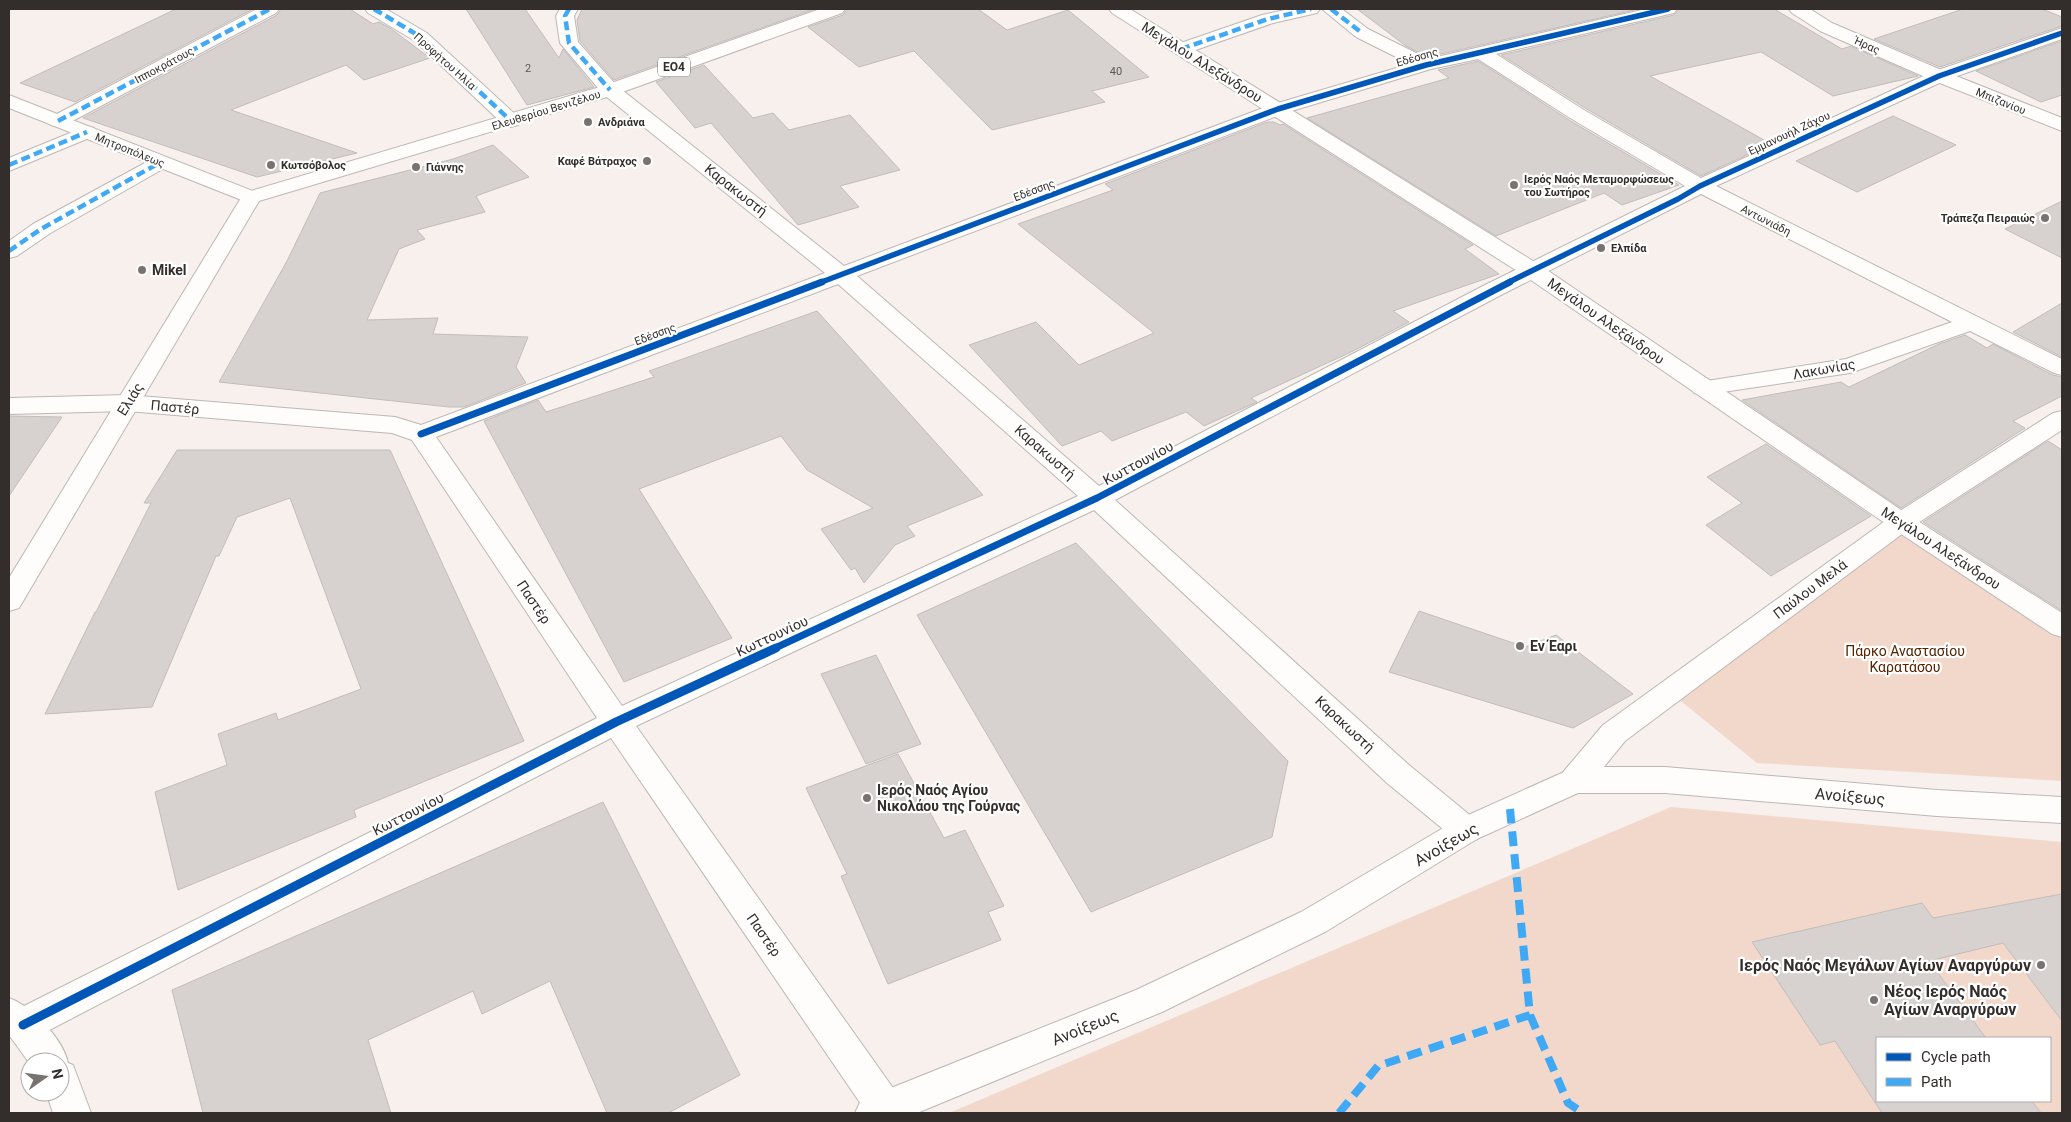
<svg xmlns="http://www.w3.org/2000/svg" width="2071" height="1122" font-family="Roboto,sans-serif">
<rect width="100%" height="100%" fill="#f7f0ed"/>
<!-- green -->
<g fill="#f2d8ca" fill-rule="evenodd">
<path d="M 1901,522 L 2062,630 L 2062,781 L 1757,763 L 1671,693 Z"/>
<path d="M 1671,807 L 2062,842 L 2062,1113 L 949,1113 ZM 1877,1038 L 2050,1038 L 2050,1101 L 1877,1101 Z"/>
</g>
<!-- building -->
<g fill="#d7d2d0" stroke="#c2bdba">
<path d="M 176,9 L 253,9 L 75,102 L 20,83 Z"/>
<path d="M 281,9 L 350,9 L 373,24 L 379,22 L 390,28 L 430,58 L 364,80 L 346,65 L 231,110 L 357,153 L 257,177 L 83,118 L 277,15 Z"/>
<path d="M 466,9 L 525,9 L 559,58 L 563,49 L 594,87 L 527,105 Z"/>
<path d="M 582,9 L 815,9 L 614,80 L 580,41 L 577,20 Z"/>
<path d="M 847,9 L 978,9 L 1007,30 L 1068,10 L 1149,77 L 1092,91 L 1105,102 L 992,130 L 914,51 L 859,67 L 808,27 L 843,15 Z"/>
<path d="M 1357,9 L 1639,9 L 1428,57 L 1406,46 Z"/>
<path d="M 1679,9 L 1774,9 L 1842,49 L 1851,46 L 1918,76 L 1833,96 L 1761,52 L 1650,76 L 1771,144 L 1701,176 L 1585,108 L 1501,55 L 1674,15 Z"/>
<path d="M 1963,9 L 2042,9 L 2062,17 L 2062,26 L 1940,67 L 1874,39 Z"/>
<path d="M 2062,41 L 2062,95 L 2041,102 L 1976,71 Z"/>
<path d="M 1478,61 L 1569,120 L 1679,185 L 1622,205 L 1604,193 L 1496,236 L 1307,118 L 1449,78 L 1438,70 Z"/>
<path d="M 704,65 L 753,118 L 773,113 L 789,130 L 850,115 L 900,170 L 840,186 L 859,207 L 798,225 L 711,123 L 695,128 L 656,82 Z"/>
<path d="M 1893,116 L 1956,145 L 1857,192 L 1796,161 Z"/>
<path d="M 1267,122 L 1274,122 L 1280,125 L 1283,124 L 1473,245 L 1465,249 L 1499,274 L 1393,311 L 1409,322 L 1349,353 L 1251,398 L 1257,402 L 1204,426 L 1186,412 L 1112,441 L 1101,431 L 1062,446 L 969,345 L 1036,322 L 1079,365 L 1154,333 L 1018,224 L 1113,190 L 1105,184 Z"/>
<path d="M 493,145 L 529,177 L 476,196 L 485,212 L 417,230 L 425,239 L 399,249 L 367,320 L 438,318 L 433,334 L 528,337 L 516,367 L 526,383 L 464,407 L 449,407 L 219,382 L 287,261 L 320,193 L 453,159 Z"/>
<path d="M 2062,201 L 2062,258 L 2005,229 Z"/>
<path d="M 2062,303 L 2062,357 L 2013,332 Z"/>
<path d="M 817,311 L 983,495 L 907,526 L 915,536 L 895,545 L 864,583 L 855,568 L 851,570 L 821,529 L 873,508 L 807,470 L 781,436 L 639,489 L 732,638 L 624,682 L 484,421 L 538,400 L 546,412 L 654,377 L 649,371 Z"/>
<path d="M 1965,335 L 1987,348 L 1993,344 L 2053,375 L 2062,377 L 2062,396 L 2013,421 L 2025,428 L 1901,508 L 1742,400 L 1841,382 L 1849,387 L 1939,344 Z"/>
<path d="M 9,416 L 62,417 L 9,496 Z"/>
<path d="M 2048,441 L 2062,450 L 2062,611 L 1923,522 Z"/>
<path d="M 1766,444 L 1871,516 L 1771,576 L 1706,525 L 1742,503 L 1707,477 Z"/>
<path d="M 177,450 L 390,450 L 524,741 L 354,810 L 356,817 L 178,890 L 155,792 L 227,765 L 218,734 L 276,713 L 278,720 L 361,689 L 290,498 L 237,517 L 219,556 L 216,556 L 152,707 L 45,714 L 95,612 L 96,612 L 151,503 L 144,503 Z"/>
<path d="M 1076,543 L 1288,761 L 1272,837 L 1091,912 L 917,615 Z"/>
<path d="M 1419,611 L 1525,647 L 1556,635 L 1633,694 L 1573,728 L 1389,672 Z"/>
<path d="M 876,655 L 921,744 L 866,764 L 821,674 Z"/>
<path d="M 898,754 L 944,838 L 965,830 L 1004,906 L 988,912 L 1001,940 L 888,984 L 841,876 L 847,874 L 806,788 Z"/>
<path d="M 603,802 L 740,1075 L 668,1113 L 607,1113 L 550,981 L 482,1014 L 473,991 L 368,1040 L 391,1113 L 203,1113 L 172,990 Z"/>
<path d="M 2062,894 L 2062,1021 L 2003,943 L 1929,961 L 1986,1038 L 1877,1038 L 1877,1101 L 2032,1101 L 2041,1113 L 1882,1113 L 1835,1041 L 1820,1045 L 1752,942 L 1922,903 L 1933,918 Z"/>
</g>
<g fill="none" stroke-linecap="round" stroke-linejoin="round">
<!-- street casing -->
<g stroke="#bdb7b5" stroke-width="2">
<g id="street">
<path d="M 257,9 L 279,9 L 276,13 L 65,125 L 58,127 L 51,125 L 48,121 L 51,117 Z"/>
<path d="M 365,9 L 386,9 L 427,33 L 518,117 L 521,121 L 518,125 L 511,127 L 504,125 L 415,41 L 368,13 Z"/>
<path d="M 560,9 L 578,9 L 574,16 L 578,42 L 617,86 L 844,266 L 1271,105 L 1410,64 L 1356,37 L 1322,9 L 1342,9 L 1368,29 L 1428,59 L 1646,9 L 1677,9 L 1674,13 L 1496,54 L 1584,110 L 1701,178 L 1932,72 L 2062,28 L 2062,39 L 1946,80 L 1716,186 L 2062,359 L 2062,375 L 2054,373 L 1970,331 L 1850,373 L 1703,395 L 1694,393 L 1691,388 L 1694,383 L 1846,359 L 1952,322 L 1701,194 L 1499,296 L 1115,500 L 1409,765 L 1477,821 L 1482,830 L 1477,839 L 1466,843 L 1455,839 L 1387,783 L 1094,510 L 636,726 L 898,1095 L 904,1108 L 901,1113 L 867,1113 L 611,738 L 36,1037 L 23,1041 L 10,1037 L 9,1017 L 10,1013 L 597,718 L 412,440 L 392,433 L 127,411 L 9,414 L 9,398 L 127,395 L 395,417 L 421,425 L 825,273 L 603,94 L 560,43 L 556,16 ZM 1478,59 L 1570,118 L 1685,186 L 1483,286 L 1099,486 L 857,276 L 1285,113 L 1431,69 ZM 838,284 L 1078,496 L 622,706 L 436,437 Z"/>
<path d="M 1289,9 L 1320,9 L 1317,13 L 1273,23 L 1187,53 L 1181,54 L 1175,53 L 1172,49 L 1175,45 L 1262,15 Z"/>
<path d="M 87,126 L 94,128 L 97,132 L 94,136 L 9,171 L 9,158 Z"/>
<path d="M 161,156 L 168,158 L 171,162 L 168,166 L 49,234 L 17,256 L 9,258 L 9,241 L 33,224 L 154,158 Z"/>
<path d="M 2062,411 L 2062,430 L 1910,528 L 1625,741 L 1586,789 L 1575,793 L 1564,789 L 1559,780 L 1564,771 L 1603,725 L 1892,516 L 2053,413 Z"/>
</g>
</g>
<!-- secondary casing -->
<g stroke="#bdb7b5" stroke-width="2">
<g id="secondary">
<path d="M 1109,9 L 1130,9 L 1541,266 L 1910,516 L 2062,613 L 2062,637 L 2052,634 L 1892,528 L 1525,276 L 1112,13 Z"/>
<path d="M 1789,9 L 1810,9 L 1832,23 L 1946,72 L 2062,118 L 2062,131 L 1932,80 L 1820,31 L 1792,13 Z"/>
<path d="M 9,95 L 258,193 L 261,197 L 258,201 L 251,203 L 244,201 L 9,108 Z"/>
<path d="M 1575,767 L 1665,767 L 1937,790 L 2062,797 L 2062,823 L 1937,816 L 1665,793 L 1578,793 L 1477,839 L 1325,932 L 1162,1012 L 917,1113 L 855,1113 L 861,1100 L 1136,990 L 1301,912 L 1455,821 Z"/>
<path d="M 9,998 C 32,1006 63,1039 68,1063 L 73,1065 L 91,1113 L 53,1113 L 46,1092 L 60,1092 L 60,1062 L 30,1062 L 30,1064 L 9,1035 Z"/>
</g>
</g>
<!-- primary casing -->
<g stroke="#bdb7b5" stroke-width="2">
<path id="primary" d="M 820,9 L 845,9 L 842,13 L 617,94 L 259,201 L 19,608 L 9,611 L 9,578 L 244,193 L 603,86 Z"/>
</g>
<!-- street -->
<use href="#street" fill="#fefdfc" fill-rule="evenodd"/>
<!-- secondary -->
<use href="#secondary" fill="#fefdfc" fill-rule="evenodd"/>
<!-- primary -->
<use href="#primary" fill="#fefdfc" fill-rule="evenodd"/>
<!-- quiet-far1 -->
<g stroke="#3fa9f5" stroke-width="4.5" stroke-dasharray="9 4.5" stroke-linecap="butt">
<path d="M 374,9 L 421,37 L 511,121"/>
<path d="M 569,9 L 565,16 L 569,43 L 610,90"/>
<path d="M 1331,9 L 1362,33"/>
<path d="M 1181,49 L 1268,19 L 1311,9"/>
<path d="M 58,121 L 270,9"/>
<path d="M 9,165 L 87,132"/>
<path d="M 9,251 L 41,229 L 161,162"/>
</g>
<!-- quiet -->
<g stroke="#3fa9f5" stroke-width="8" stroke-dasharray="15 8" stroke-linecap="butt">
<path d="M 1530,1015 L 1568,1103 L 1583,1113"/>
<path d="M 1339,1113 L 1378,1066 L 1530,1015 L 1510,809"/>
</g>
<!-- cycleway-far2 casing -->
<g stroke="#fff" stroke-width="8">
<g id="cycleway-far2">
<path d="M 819,283 L 1278,109 L 1426,65 L 1668,9"/>
<path d="M 1507,283 L 1678,199 L 1700,186 L 1939,76 L 2062,33"/>
</g>
</g>
<!-- cycleway-far1 casing -->
<g stroke="#fff" stroke-width="10">
<g id="cycleway-far1">
<path d="M 421,434 L 822,282"/>
<path d="M 773,649 L 1097,498 L 1510,282"/>
</g>
</g>
<!-- cycleway casing -->
<g stroke="#fff" stroke-width="12">
<path id="cycleway" d="M 23,1025 L 616,722 L 776,648"/>
</g>
<!-- cycleway-far2 -->
<use href="#cycleway-far2" stroke="#0057b8" stroke-width="5.5"/>
<!-- cycleway-far1 -->
<use href="#cycleway-far1" stroke="#0057b8" stroke-width="7"/>
<!-- cycleway -->
<use href="#cycleway" stroke="#0057b8" stroke-width="9"/>
</g>
<!-- markers -->
<g fill="#787270" stroke="#fff" stroke-width="2">
<circle cx="588" cy="122" r="5"/>
<circle cx="647" cy="161" r="5"/>
<circle cx="271" cy="165" r="5"/>
<circle cx="416" cy="167" r="5"/>
<circle cx="1514" cy="185" r="5"/>
<circle cx="2045" cy="218" r="5"/>
<circle cx="1601" cy="248" r="5"/>
<circle cx="142" cy="270" r="5"/>
<circle cx="1520" cy="646" r="5"/>
<circle cx="867" cy="798" r="5"/>
<circle cx="2041" cy="965" r="5"/>
<circle cx="1874" cy="1000" r="5"/>
</g>
<g text-anchor="middle" stroke-width="4.5" stroke-linejoin="round" paint-order="stroke">
<!-- far-street labels -->
<g font-size="11" fill="#332e2c" stroke="#fff">
<text transform="translate(1867 45) rotate(24)" y="4">Ήρας</text>
<text transform="translate(1417 57) rotate(-16)" y="4">Εδέσσης</text>
<text transform="translate(445 61) rotate(42)" y="4">Προφήτου Ηλία</text>
<text transform="translate(164 65) rotate(-28)" y="4">Ιπποκράτους</text>
<text transform="translate(2001 101) rotate(22)" y="4">Μπιζανίου</text>
<text transform="translate(546 110) rotate(-17)" y="4">Ελευθερίου Βενιζέλου</text>
<text transform="translate(1789 133) rotate(-25)" y="4">Εμμανουήλ Ζάχου</text>
<text transform="translate(130 150) rotate(22)" y="4">Μητροπόλεως</text>
<text transform="translate(1034 190) rotate(-21)" y="4">Εδέσσης</text>
<text transform="translate(1766 220) rotate(27)" y="4">Αντωνιάδη</text>
<text transform="translate(655 334) rotate(-21)" y="4">Εδέσσης</text>
</g>
<!-- number labels -->
<g font-size="11" fill="#5c5755">
<text x="528" y="72">2</text>
<text x="1116" y="75">40</text>
</g>
<!-- far-poi labels -->
<g font-size="11" font-weight="bold" fill="#332e2c" stroke="#fff" text-anchor="start">
<text x="598" y="126">Ανδριάνα</text>
<text x="637" y="165" text-anchor="end">Καφέ Βάτραχος</text>
<text x="281" y="169">Κωτσόβολος</text>
<text x="426" y="171">Γιάννης</text>
<text x="1524" y="183">Ιερός Ναός Μεταμορφώσεως<tspan x="1524" dy="13">του Σωτήρος</tspan></text>
<text x="2035" y="222" text-anchor="end">Τράπεζα Πειραιώς</text>
<text x="1611" y="252">Ελπίδα</text>
</g>
<!-- shield labels -->
<rect fill="#fff" stroke="#706d6b" stroke-width="1" x="658" y="57.5" width="32" height="19" rx="4"/>
<g font-size="12" font-weight="bold" fill="#332e2c">
<text x="674" y="71">ΕΟ4</text>
</g>
<!-- street labels -->
<g font-size="14" fill="#332e2c" stroke="#fff">
<text transform="translate(1202 62) rotate(32)" y="5">Μεγάλου Αλεξάνδρου</text>
<text transform="translate(736 190) rotate(38)" y="5">Καρακωστή</text>
<text transform="translate(1606 321) rotate(35)" y="5">Μεγάλου Αλεξάνδρου</text>
<text transform="translate(1824 369) rotate(-10)" y="5">Λακωνίας</text>
<text transform="translate(130 399) rotate(-58)" y="5">Ελιάς</text>
<text transform="translate(175 407) rotate(5)" y="5">Παστέρ</text>
<text transform="translate(1045 452) rotate(41)" y="5">Καρακωστή</text>
<text transform="translate(1138 463) rotate(-28)" y="5">Κωττουνίου</text>
<text transform="translate(1941 548) rotate(33)" y="5">Μεγάλου Αλεξάνδρου</text>
<text transform="translate(1810 589) rotate(-37)" y="5">Παύλου Μελά</text>
<text transform="translate(534 602) rotate(56)" y="5">Παστέρ</text>
<text transform="translate(772 636) rotate(-25)" y="5">Κωττουνίου</text>
<text transform="translate(1345 724) rotate(43)" y="5">Καρακωστή</text>
<text transform="translate(408 814) rotate(-27)" y="5">Κωττουνίου</text>
<text transform="translate(764 935) rotate(55)" y="5">Παστέρ</text>
</g>
<!-- poi labels -->
<g font-size="14" font-weight="bold" fill="#332e2c" stroke="#fff" text-anchor="start">
<text x="152" y="275">Mikel</text>
<text x="1530" y="651">Εν Έαρι</text>
<text x="877" y="795">Ιερός Ναός Αγίου<tspan x="877" dy="16">Νικολάου της Γούρνας</tspan></text>
</g>
<!-- park labels -->
<g font-size="14" fill="#552300" stroke="#fff">
<text x="1905" y="656">Πάρκο Αναστασίου<tspan x="1905" dy="16">Καρατάσου</tspan></text>
</g>
<!-- near-street labels -->
<g font-size="16" fill="#332e2c" stroke="#fff">
<text transform="translate(1850 796) rotate(5)" y="6">Ανοίξεως</text>
<text transform="translate(1446 844) rotate(-30)" y="6">Ανοίξεως</text>
<text transform="translate(1085 1027) rotate(-22)" y="6">Ανοίξεως</text>
</g>
<!-- near-poi labels -->
<g font-size="16" font-weight="bold" fill="#332e2c" stroke="#fff" text-anchor="end">
<text x="2031" y="971">Ιερός Ναός Μεγάλων Αγίων Αναργύρων</text>
<text x="1884" y="997" text-anchor="start">Νέος Ιερός Ναός<tspan x="1884" dy="18">Αγίων Αναργύρων</tspan></text>
</g>
</g>
<!-- border -->
<rect width="2071" height="1122" fill="none" stroke="#332e2c" stroke-width="20"/>
<!-- legend -->
<rect x="1876" y="1037" width="175" height="65" fill="#ffffff" stroke="#adabab"/>
<rect x="1886" y="1053" width="25" height="8" fill="#0057b8" stroke="#adabab"/>
<text x="1921" y="1062" font-size="15" fill="#332e2c">Cycle path</text>
<rect x="1886" y="1078" width="25" height="8" fill="#3fa9f5" stroke="#adabab"/>
<text x="1921" y="1087" font-size="15" fill="#332e2c">Path</text>
<!-- north arrow -->
<g transform="translate(45 1077) rotate(76)"><circle r="24" fill="#ffffff" stroke="#adabab"/>
<path d="M0-4L9 19L0 12L-9 19Z" fill="#787270"/>
<text y="-8" font-size="14" font-weight="bold" text-anchor="middle" fill="#332e2c">N</text>
</g>
</svg>
